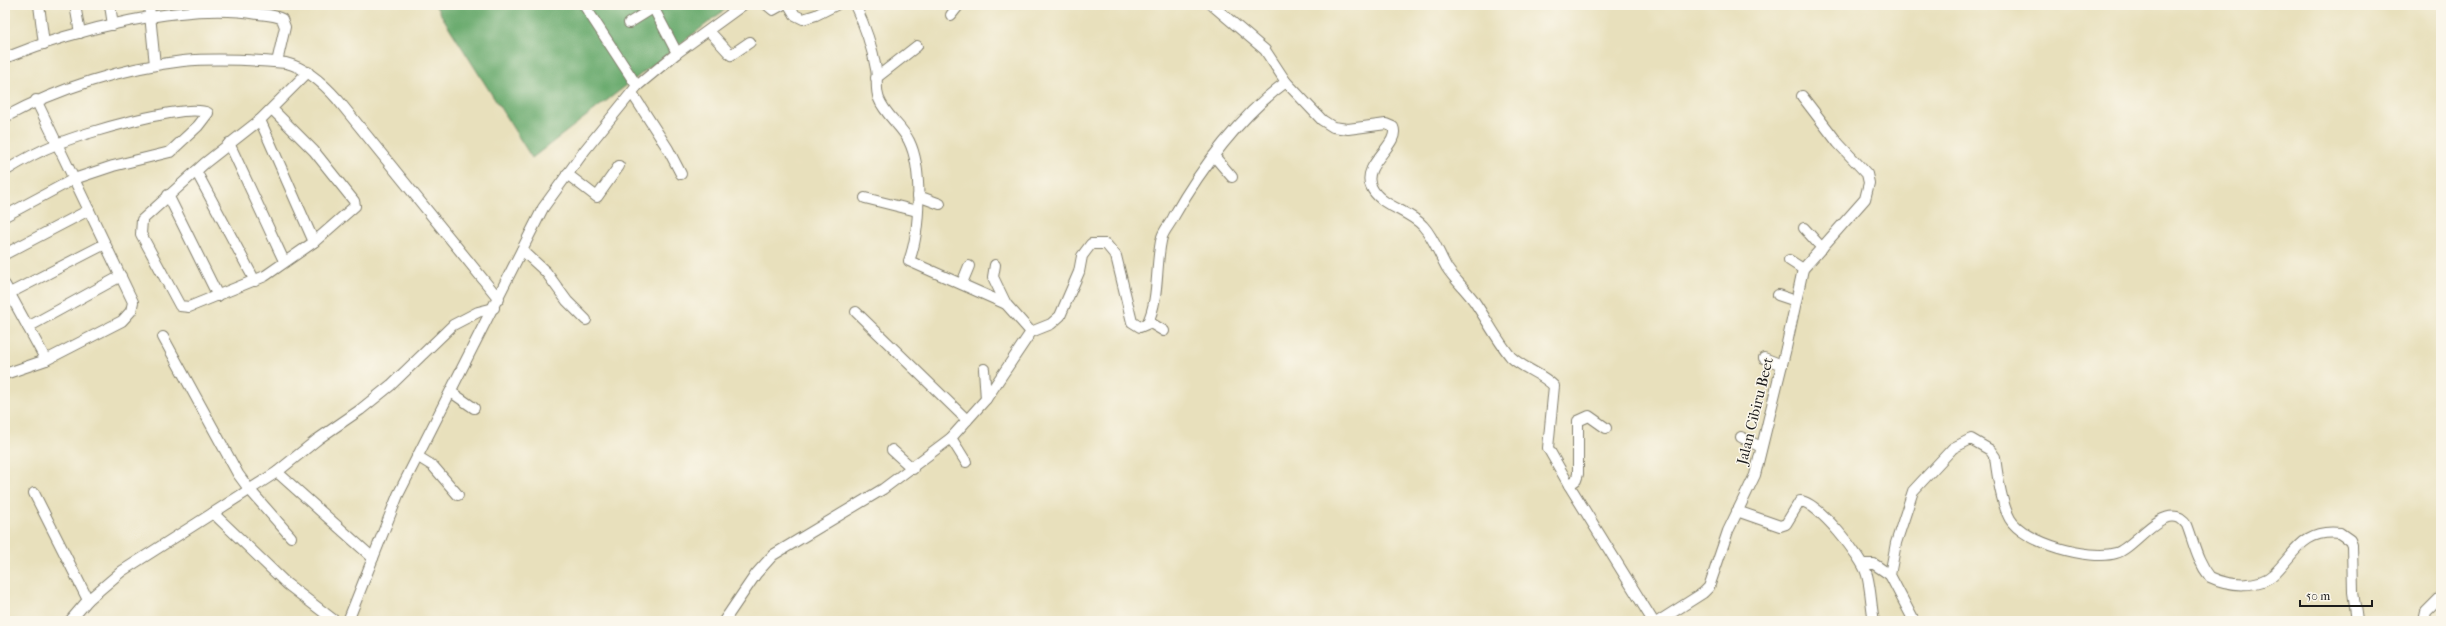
<svg xmlns="http://www.w3.org/2000/svg" width="2446" height="626" font-family="'IM FELL French Canon',serif">
<rect width="100%" height="100%" fill="#fbf7ec"/>
<filter id="ink" filterUnits="userSpaceOnUse"><feTurbulence type="fractalNoise" baseFrequency=".025" numOctaves="2"/><feDisplacementMap in="SourceGraphic" scale="8" xChannelSelector="R" yChannelSelector="G"/><feConvolveMatrix kernelMatrix="1 2 1 2 8 2 1 2 1" color-interpolation-filters="sRGB"/></filter>
<filter id="wash" filterUnits="userSpaceOnUse"><feTurbulence type="fractalNoise" baseFrequency=".012" numOctaves="4" result="noise"/><feDisplacementMap in="SourceGraphic" scale="16" xChannelSelector="R" yChannelSelector="G"/><feGaussianBlur stdDeviation="0.9" result="paint"/><feColorMatrix in="noise" values="0 0 0 0 0 0 0 0 0 0 0 0 0 0 0 0 0 1.4 0 .05"/><feComposite in="paint" operator="in"/></filter>
<g filter="url(#wash)">
<rect width="100%" height="100%" fill="#e8e0bc"/>
<!-- forest -->
<path fill="#6cac70" stroke="#446446" d="M 435,5 L 731,5 L 532,158 Z"/>
</g>
<g filter="url(#ink)">
<g fill="none" stroke-linecap="round" stroke-linejoin="round">
<!-- street casing -->
<g stroke="#827e6c" stroke-width="12">
<g id="street">
<path d="M 39,5 L 44,44"/>
<path d="M 75,5 L 80,33"/>
<path d="M 110,5 L 113,25"/>
<path d="M 149,5 L 155,65"/>
<path d="M 584,5 L 637,86"/>
<path d="M 652,5 L 677,53"/>
<path d="M 767,5 L 773,10 L 782,5"/>
<path d="M 789,5 L 795,15 L 803,19 L 816,15 L 836,5"/>
<path d="M 855,5 C 865,26 872,45 876,69 C 878,78 875,89 879,99 C 885,115 902,126 909,141 C 923,169 920,232 909,261 L 1006,304 L 1031,332"/>
<path d="M 1212,5 L 1265,50 L 1286,82 L 1322,120 L 1333,127 L 1348,129 L 1386,124 L 1393,127 C 1401,144 1361,164 1371,186 C 1379,206 1409,210 1423,226 C 1434,238 1439,254 1447,268 C 1455,280 1466,290 1474,301 C 1487,320 1497,340 1511,357 C 1524,369 1541,373 1554,386 L 1548,448 L 1569,485 L 1653,621"/>
<path d="M 951,15 L 959,5"/>
<path d="M 629,23 L 658,5"/>
<path d="M 709,31 L 731,55 L 750,42"/>
<path d="M 5,58 C 73,30 186,1 258,14 C 266,15 275,15 282,19 L 285,27 L 277,62"/>
<path d="M 876,78 L 917,46"/>
<path d="M 632,93 L 668,149 L 681,174"/>
<path d="M 272,109 L 314,151 L 354,201 L 355,206 L 314,242 L 265,276 L 189,307 L 180,306 L 141,234 L 142,220 L 205,163 L 260,120 L 308,72"/>
<path d="M 5,117 C 59,88 122,68 183,61 C 217,58 253,60 286,63 C 307,68 324,84 338,100 L 499,299"/>
<path d="M 260,120 L 314,242"/>
<path d="M 229,143 L 284,261"/>
<path d="M 1214,156 L 1232,177"/>
<path d="M 5,171 C 21,161 39,151 57,144 C 81,134 187,102 208,113 L 198,126 L 170,152 L 113,166 L 74,179 L 5,216"/>
<path d="M 196,171 L 255,281"/>
<path d="M 567,174 L 597,197 L 619,166"/>
<path d="M 168,195 L 218,296"/>
<path d="M 918,196 L 940,204"/>
<path d="M 865,198 L 917,211"/>
<path d="M 1804,228 L 1822,248"/>
<path d="M 522,250 L 546,272 L 567,301 L 586,320"/>
<path d="M 5,254 L 89,210"/>
<path d="M 1789,260 L 1803,269"/>
<path d="M 995,265 L 993,277 L 1006,304"/>
<path d="M 962,283 L 969,266"/>
<path d="M 5,285 L 46,360"/>
<path d="M 10,293 L 105,244"/>
<path d="M 1778,295 L 1796,301"/>
<path d="M 856,312 L 967,420"/>
<path d="M 1149,322 L 1164,331"/>
<path d="M 28,327 L 121,276"/>
<path d="M 163,337 L 238,474 L 249,489 L 291,537"/>
<path d="M 1764,358 L 1782,365"/>
<path d="M 984,369 L 986,399"/>
<path d="M 5,374 L 46,360 L 122,321 L 131,311 L 133,302 L 36,100"/>
<path d="M 451,392 L 474,408"/>
<path d="M 1741,437 L 1761,447"/>
<path d="M 951,438 L 966,462"/>
<path d="M 892,450 L 913,469"/>
<path d="M 417,456 L 433,466 L 458,495"/>
<path d="M 277,472 L 373,558"/>
<path d="M 1569,485 L 1576,480 L 1578,474 L 1578,421 L 1589,416 L 1606,428"/>
<path d="M 34,493 L 88,600 L 122,571 L 213,513 L 287,584 L 335,621"/>
<path d="M 1737,511 L 1780,526 L 1786,524 L 1800,501 C 1817,501 1863,558 1867,575 C 1871,590 1871,606 1874,621"/>
<path d="M 213,513 L 277,472 L 318,439 L 360,410 L 391,385 L 453,325 L 478,312 L 494,308"/>
<path d="M 1863,564 L 1874,564 L 1890,575"/>
<path d="M 70,621 L 88,600"/>
<path d="M 348,621 L 398,495 L 543,208 L 585,150 L 637,86 L 677,53 L 743,5"/>
<path d="M 724,621 L 756,574 L 773,555 L 883,489 L 951,438 L 986,399 L 1031,332 L 1051,324 L 1060,316 L 1079,272 L 1082,256 L 1091,244 L 1106,244 L 1116,256 L 1132,322 L 1140,327 L 1147,324 C 1160,299 1155,263 1162,237 C 1164,230 1171,223 1174,216 C 1201,168 1241,115 1286,82"/>
<path d="M 1659,621 L 1703,593 L 1709,587 L 1728,531 L 1755,475 L 1786,348 L 1803,269 L 1865,199 L 1869,183 L 1867,174 L 1838,143 L 1802,96"/>
<path d="M 1914,621 L 1890,575 L 1896,543 L 1913,491 L 1953,448 L 1971,439 L 1990,450 L 1995,457 C 1997,473 2002,505 2010,519 C 2024,543 2090,561 2116,553 C 2134,548 2159,508 2180,518 C 2183,520 2185,522 2187,525 C 2194,543 2197,561 2210,577 C 2229,586 2258,589 2275,573 C 2296,552 2303,529 2340,533 L 2350,540 L 2352,545 L 2353,592 L 2357,621"/>
<path d="M 2424,621 L 2426,612 L 2441,597"/>
</g>
</g>
<!-- street -->
<use href="#street" stroke="#fff" stroke-width="10"/>
</g>
</g>
<g text-anchor="middle" stroke-width="3" stroke-linejoin="round" paint-order="stroke">
<!-- street labels -->
<g font-size="15" fill="#1c1c1c" stroke="#fbf7ec">
<text transform="translate(1755 411) rotate(-76)" y="5">Jalan Cibiru Beet</text>
</g>
</g>
<!-- margin -->
<rect width="2446" height="626" fill="none" stroke="#fbf7ec" stroke-width="20"/>
<!-- scale -->
<path d="M2300 600v6h72v-6" fill="none" stroke="#1c1c1c" stroke-width="2"/>
<text x="2306" y="600" font-size="12" fill="#1c1c1c" stroke="#fbf7ec" stroke-width="3" paint-order="stroke">50 m</text>
</svg>
